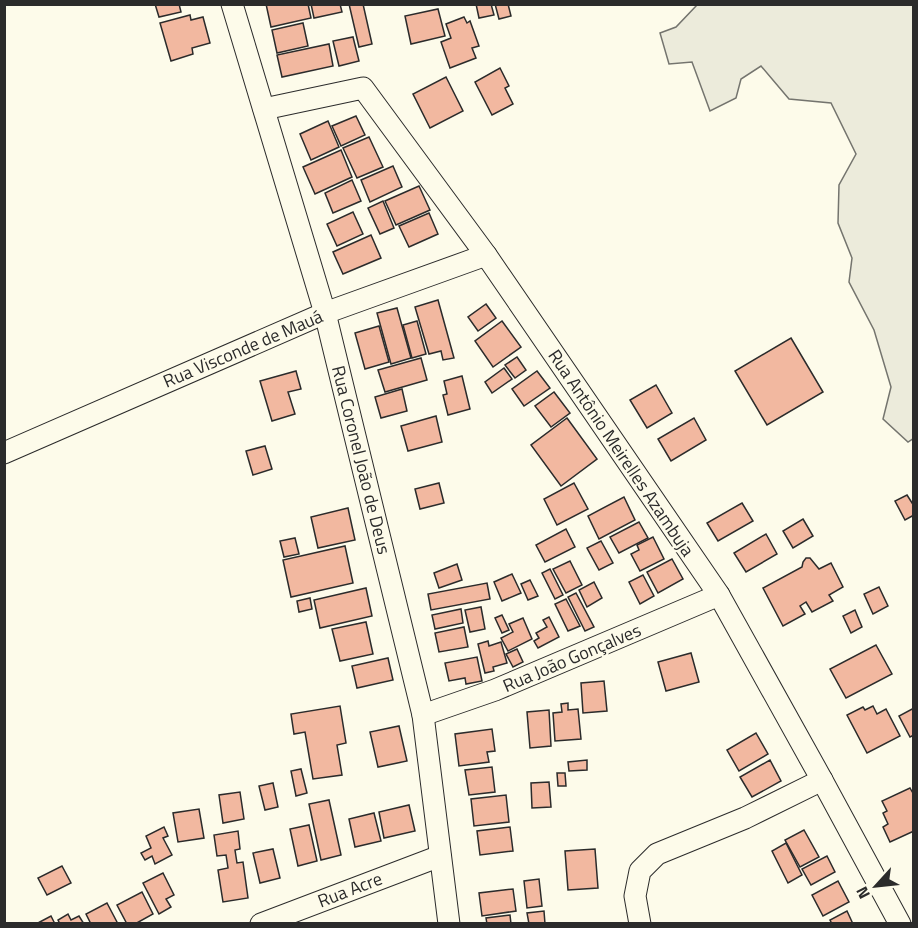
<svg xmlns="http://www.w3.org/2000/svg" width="918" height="928" font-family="'Titillium Web',sans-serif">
<rect width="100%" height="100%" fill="#fdfbea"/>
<!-- green -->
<path fill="#ecebdb" stroke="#74746e" stroke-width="1.5" d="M 697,5 L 913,5 L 914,438 L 908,442 L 883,419 L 891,387 L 874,330 L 849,282 L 852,258 L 838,223 L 839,185 L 856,154 L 831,103 L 789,99 L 761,66 L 741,79 L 736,98 L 710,111 L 692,62 L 669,64 L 660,33 L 676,27 Z"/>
<!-- building -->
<g fill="#f2b8a0" stroke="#2b2b2b" stroke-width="1.5">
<path d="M 155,4 L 179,4 L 181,12 L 159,17 Z"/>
<path d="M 266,4 L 308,4 L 311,18 L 271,27 Z"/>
<path d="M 311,4 L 340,4 L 342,12 L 314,18 Z"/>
<path d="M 349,4 L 363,4 L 372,44 L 359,47 Z"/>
<path d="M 476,4 L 491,4 L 494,15 L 479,18 Z"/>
<path d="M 495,4 L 508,4 L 511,16 L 499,19 Z"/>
<path d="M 438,9 L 445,36 L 411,44 L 405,16 Z"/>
<path d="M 190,15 L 191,20 L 203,17 L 210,43 L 192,48 L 193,54 L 171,61 L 160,23 Z"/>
<path d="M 464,17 L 467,23 L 470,21 L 479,46 L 472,48 L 476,58 L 450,68 L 441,42 L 451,38 L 446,24 Z"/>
<path d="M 303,23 L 308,46 L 277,53 L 272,30 Z"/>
<path d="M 353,37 L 359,61 L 339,66 L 333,41 Z"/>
<path d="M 329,44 L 333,66 L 282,77 L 277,55 Z"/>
<path d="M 500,68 L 509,86 L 505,88 L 513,104 L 492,115 L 475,82 Z"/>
<path d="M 446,77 L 463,111 L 430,128 L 413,94 Z"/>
<path d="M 356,116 L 365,135 L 341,146 L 332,126 Z"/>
<path d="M 328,121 L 339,147 L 311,160 L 300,134 Z"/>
<path d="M 369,137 L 383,167 L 357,178 L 343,148 Z"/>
<path d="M 341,150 L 352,177 L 315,194 L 303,167 Z"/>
<path d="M 393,166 L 402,187 L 370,202 L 361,180 Z"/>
<path d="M 352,180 L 361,201 L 333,213 L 325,193 Z"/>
<path d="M 419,186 L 430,210 L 396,225 L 385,201 Z"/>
<path d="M 383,201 L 394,228 L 380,234 L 368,208 Z"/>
<path d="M 353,212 L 363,234 L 337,246 L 327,224 Z"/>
<path d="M 429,213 L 438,234 L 409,247 L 399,226 Z"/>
<path d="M 371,235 L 381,258 L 343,274 L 333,252 Z"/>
<path d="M 438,300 L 454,358 L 443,360 L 441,351 L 429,354 L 415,307 Z"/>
<path d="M 486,304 L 496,318 L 478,331 L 468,317 Z"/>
<path d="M 397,308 L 411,358 L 391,364 L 377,313 Z"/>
<path d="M 417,321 L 426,354 L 412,358 L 403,325 Z"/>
<path d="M 502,321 L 521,347 L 493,367 L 475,341 Z"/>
<path d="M 379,326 L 389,362 L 365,369 L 355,333 Z"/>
<path d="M 791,338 L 823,392 L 767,425 L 735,371 Z"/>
<path d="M 517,357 L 526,370 L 515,378 L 505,365 Z"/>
<path d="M 421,358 L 427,380 L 385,392 L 378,370 Z"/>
<path d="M 504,368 L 512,379 L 492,393 L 485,382 Z"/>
<path d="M 296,371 L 301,389 L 288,392 L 295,414 L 272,421 L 260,381 Z"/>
<path d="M 537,371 L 550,388 L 524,406 L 512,389 Z"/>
<path d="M 462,376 L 470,409 L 448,415 L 443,395 L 447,394 L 444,381 Z"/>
<path d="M 656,385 L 672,413 L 647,428 L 630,400 Z"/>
<path d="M 402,389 L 407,411 L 381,418 L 375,397 Z"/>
<path d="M 554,392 L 570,413 L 551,427 L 535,406 Z"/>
<path d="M 436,416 L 442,442 L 408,451 L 401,426 Z"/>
<path d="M 567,418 L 597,459 L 561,486 L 531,445 Z"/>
<path d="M 694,418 L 706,440 L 671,461 L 658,439 Z"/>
<path d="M 265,446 L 272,469 L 253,475 L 246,451 Z"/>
<path d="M 439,483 L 444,503 L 420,509 L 415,489 Z"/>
<path d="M 574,483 L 588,509 L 557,525 L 544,499 Z"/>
<path d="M 907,495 L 914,506 L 914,515 L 905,520 L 895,501 Z"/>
<path d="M 624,497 L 635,520 L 599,539 L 588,516 Z"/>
<path d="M 742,503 L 753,521 L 718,541 L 707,523 Z"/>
<path d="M 348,508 L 355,540 L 318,548 L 311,517 Z"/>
<path d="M 803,519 L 813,536 L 793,548 L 783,531 Z"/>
<path d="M 639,522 L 648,538 L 619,553 L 610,537 Z"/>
<path d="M 566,529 L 575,547 L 545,562 L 536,545 Z"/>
<path d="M 766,534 L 777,554 L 746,572 L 734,553 Z"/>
<path d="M 653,537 L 664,559 L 640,571 L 631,554 L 639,550 L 637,545 Z"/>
<path d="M 295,538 L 299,554 L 284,557 L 280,541 Z"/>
<path d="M 601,541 L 613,563 L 599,570 L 587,548 Z"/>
<path d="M 345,546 L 353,583 L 291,597 L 283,560 Z"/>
<path d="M 806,558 L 810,558 L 819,569 L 831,563 L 843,587 L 829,595 L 833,601 L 812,612 L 806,602 L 800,606 L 805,614 L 783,626 L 763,588 L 802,567 L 803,562 Z"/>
<path d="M 672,559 L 683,579 L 658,593 L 647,572 Z"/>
<path d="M 570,561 L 582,585 L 566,593 L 553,569 Z"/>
<path d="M 457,564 L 462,580 L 439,588 L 434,573 Z"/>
<path d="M 550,569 L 563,595 L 555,599 L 542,573 Z"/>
<path d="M 512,574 L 521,593 L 502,601 L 494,582 Z"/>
<path d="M 643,575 L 654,596 L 640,604 L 629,582 Z"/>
<path d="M 530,580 L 538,596 L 528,600 L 521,584 Z"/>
<path d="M 594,582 L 602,598 L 587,607 L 579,590 Z"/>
<path d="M 487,583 L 490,599 L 431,610 L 428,594 Z"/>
<path d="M 879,587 L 888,606 L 873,614 L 864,594 Z"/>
<path d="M 366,588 L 372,616 L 320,628 L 314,600 Z"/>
<path d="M 576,593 L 594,627 L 585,631 L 568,597 Z"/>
<path d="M 310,598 L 312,609 L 299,612 L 297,601 Z"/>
<path d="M 566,599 L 580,626 L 568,631 L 555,604 Z"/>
<path d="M 481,607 L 485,629 L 470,632 L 465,610 Z"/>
<path d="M 461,609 L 463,623 L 435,629 L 432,615 Z"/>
<path d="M 855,610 L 862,627 L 851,633 L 843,616 Z"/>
<path d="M 502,615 L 509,630 L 502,633 L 495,618 Z"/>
<path d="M 549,617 L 559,637 L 538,648 L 534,641 L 539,638 L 536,633 L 547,627 L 543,620 Z"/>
<path d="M 523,618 L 532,639 L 508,651 L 501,638 L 513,632 L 509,624 Z"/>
<path d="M 366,622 L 373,654 L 340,661 L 332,629 Z"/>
<path d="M 464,627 L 468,647 L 439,652 L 435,633 Z"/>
<path d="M 488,641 L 489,646 L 501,642 L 507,663 L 493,667 L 494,671 L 485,673 L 478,644 Z"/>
<path d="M 876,645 L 892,674 L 846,698 L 830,669 Z"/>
<path d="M 517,649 L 523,662 L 513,667 L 506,654 Z"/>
<path d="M 691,653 L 699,682 L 666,691 L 658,662 Z"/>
<path d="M 477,657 L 482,681 L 466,684 L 465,678 L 449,681 L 445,663 Z"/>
<path d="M 388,658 L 393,680 L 357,688 L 352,666 Z"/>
<path d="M 604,681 L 607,711 L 583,713 L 581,683 Z"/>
<path d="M 568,703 L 568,710 L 578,709 L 581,739 L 555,741 L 553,713 L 562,712 L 561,704 Z"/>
<path d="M 340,706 L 346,743 L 337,745 L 342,775 L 313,779 L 305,732 L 294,734 L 291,714 Z"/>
<path d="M 873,706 L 877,714 L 886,709 L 900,736 L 867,753 L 847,715 L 863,707 L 865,710 Z"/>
<path d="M 914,708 L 914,735 L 910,737 L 899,716 Z"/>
<path d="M 549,710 L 551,746 L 530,748 L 527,712 Z"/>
<path d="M 399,726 L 407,761 L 378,767 L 370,732 Z"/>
<path d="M 492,729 L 495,751 L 487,752 L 489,762 L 459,766 L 455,734 Z"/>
<path d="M 756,733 L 768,754 L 739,771 L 727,750 Z"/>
<path d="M 587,760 L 587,770 L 569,771 L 568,762 Z"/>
<path d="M 770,760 L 781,781 L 752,797 L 740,777 Z"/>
<path d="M 492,767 L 495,792 L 469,795 L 465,770 Z"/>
<path d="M 301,769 L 307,793 L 296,796 L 291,771 Z"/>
<path d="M 557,773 L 565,773 L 566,786 L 558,786 Z"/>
<path d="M 549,782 L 551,807 L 532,808 L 531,783 Z"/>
<path d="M 273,783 L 278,807 L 265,810 L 259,786 Z"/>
<path d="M 910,788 L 914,795 L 914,831 L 890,842 L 883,827 L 888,824 L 883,813 L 887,811 L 882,801 Z"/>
<path d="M 240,792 L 244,819 L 223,823 L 219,795 Z"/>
<path d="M 506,795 L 509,822 L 474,826 L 471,799 Z"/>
<path d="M 329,800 L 341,855 L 321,860 L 309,804 Z"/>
<path d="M 409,805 L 415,831 L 384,838 L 379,812 Z"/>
<path d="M 199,809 L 204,838 L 178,842 L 173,813 Z"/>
<path d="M 374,813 L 381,841 L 355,847 L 349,819 Z"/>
<path d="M 309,825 L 317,861 L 298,866 L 290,829 Z"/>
<path d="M 164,827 L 168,836 L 163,838 L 172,855 L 155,864 L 152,856 L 145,860 L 141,853 L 151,848 L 146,836 Z"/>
<path d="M 510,827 L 513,851 L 480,855 L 477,831 Z"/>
<path d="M 804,830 L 819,857 L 800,867 L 785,840 Z"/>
<path d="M 238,831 L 240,849 L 235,850 L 237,863 L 243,862 L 248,898 L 223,902 L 218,870 L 228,868 L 226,855 L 217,856 L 214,835 Z"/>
<path d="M 786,843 L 802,875 L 788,883 L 772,851 Z"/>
<path d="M 273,849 L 280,878 L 260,883 L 253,853 Z"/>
<path d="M 595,849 L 598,888 L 568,890 L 565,851 Z"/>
<path d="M 827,856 L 835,872 L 811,885 L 802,869 Z"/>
<path d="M 62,866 L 71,883 L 47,895 L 38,878 Z"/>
<path d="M 163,873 L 174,895 L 166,899 L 171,907 L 159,914 L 143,883 Z"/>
<path d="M 539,879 L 542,906 L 527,908 L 524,881 Z"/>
<path d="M 838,881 L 849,902 L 823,916 L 812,895 Z"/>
<path d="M 513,889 L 516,911 L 482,916 L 479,893 Z"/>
<path d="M 142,892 L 153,914 L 135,924 L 127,924 L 117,905 Z"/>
<path d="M 107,903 L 118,924 L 91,924 L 86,914 Z"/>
<path d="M 544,911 L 545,924 L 529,924 L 527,913 Z"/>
<path d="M 847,911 L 853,924 L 832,924 L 830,920 Z"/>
<path d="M 68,914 L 71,920 L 79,916 L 84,924 L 60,924 L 58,920 Z"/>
<path d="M 510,915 L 511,924 L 487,924 L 486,918 Z"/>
<path d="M 51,916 L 55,924 L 36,924 Z"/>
</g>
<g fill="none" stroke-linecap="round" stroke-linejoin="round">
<!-- minor casing -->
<g stroke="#2b2b2b" stroke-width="23">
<g id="minor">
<path d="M 232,4 L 325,313 L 423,715 L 449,924"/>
<path d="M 264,109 L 363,88 L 486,255 L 719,595 L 822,780 L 900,924"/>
<path d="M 4,453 L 325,313 L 486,255"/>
<path d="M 423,715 L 495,690 L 719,595"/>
<path d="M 261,924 L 440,856"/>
<path d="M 640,924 L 635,896 L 640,871 L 657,854 L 745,818 L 822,780"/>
</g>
</g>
<!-- minor -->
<use href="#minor" stroke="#fdfbea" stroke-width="21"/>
</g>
<g text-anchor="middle" stroke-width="4.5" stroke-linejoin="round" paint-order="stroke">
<!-- street labels -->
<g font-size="18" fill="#2b2b2b" stroke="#fdfbea">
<text transform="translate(243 349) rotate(-23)" y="6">Rua Visconde de Mauá</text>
<text transform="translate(621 453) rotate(56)" y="6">Rua Antônio Meirelles Azambuja</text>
<text transform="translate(361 460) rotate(76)" y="6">Rua Coronel João de Deus</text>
<text transform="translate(572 658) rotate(-23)" y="6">Rua João Gonçalves</text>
<text transform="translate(350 890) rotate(-21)" y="6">Rua Acre</text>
</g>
</g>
<!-- border -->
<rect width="918" height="928" fill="none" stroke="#2b2b2b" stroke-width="12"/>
<!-- north arrow -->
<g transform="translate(876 886) rotate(243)" stroke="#fdfbea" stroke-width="4.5" paint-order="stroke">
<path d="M0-4.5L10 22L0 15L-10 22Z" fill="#2b2b2b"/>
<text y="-9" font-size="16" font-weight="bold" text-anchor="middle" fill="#2b2b2b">N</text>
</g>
</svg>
